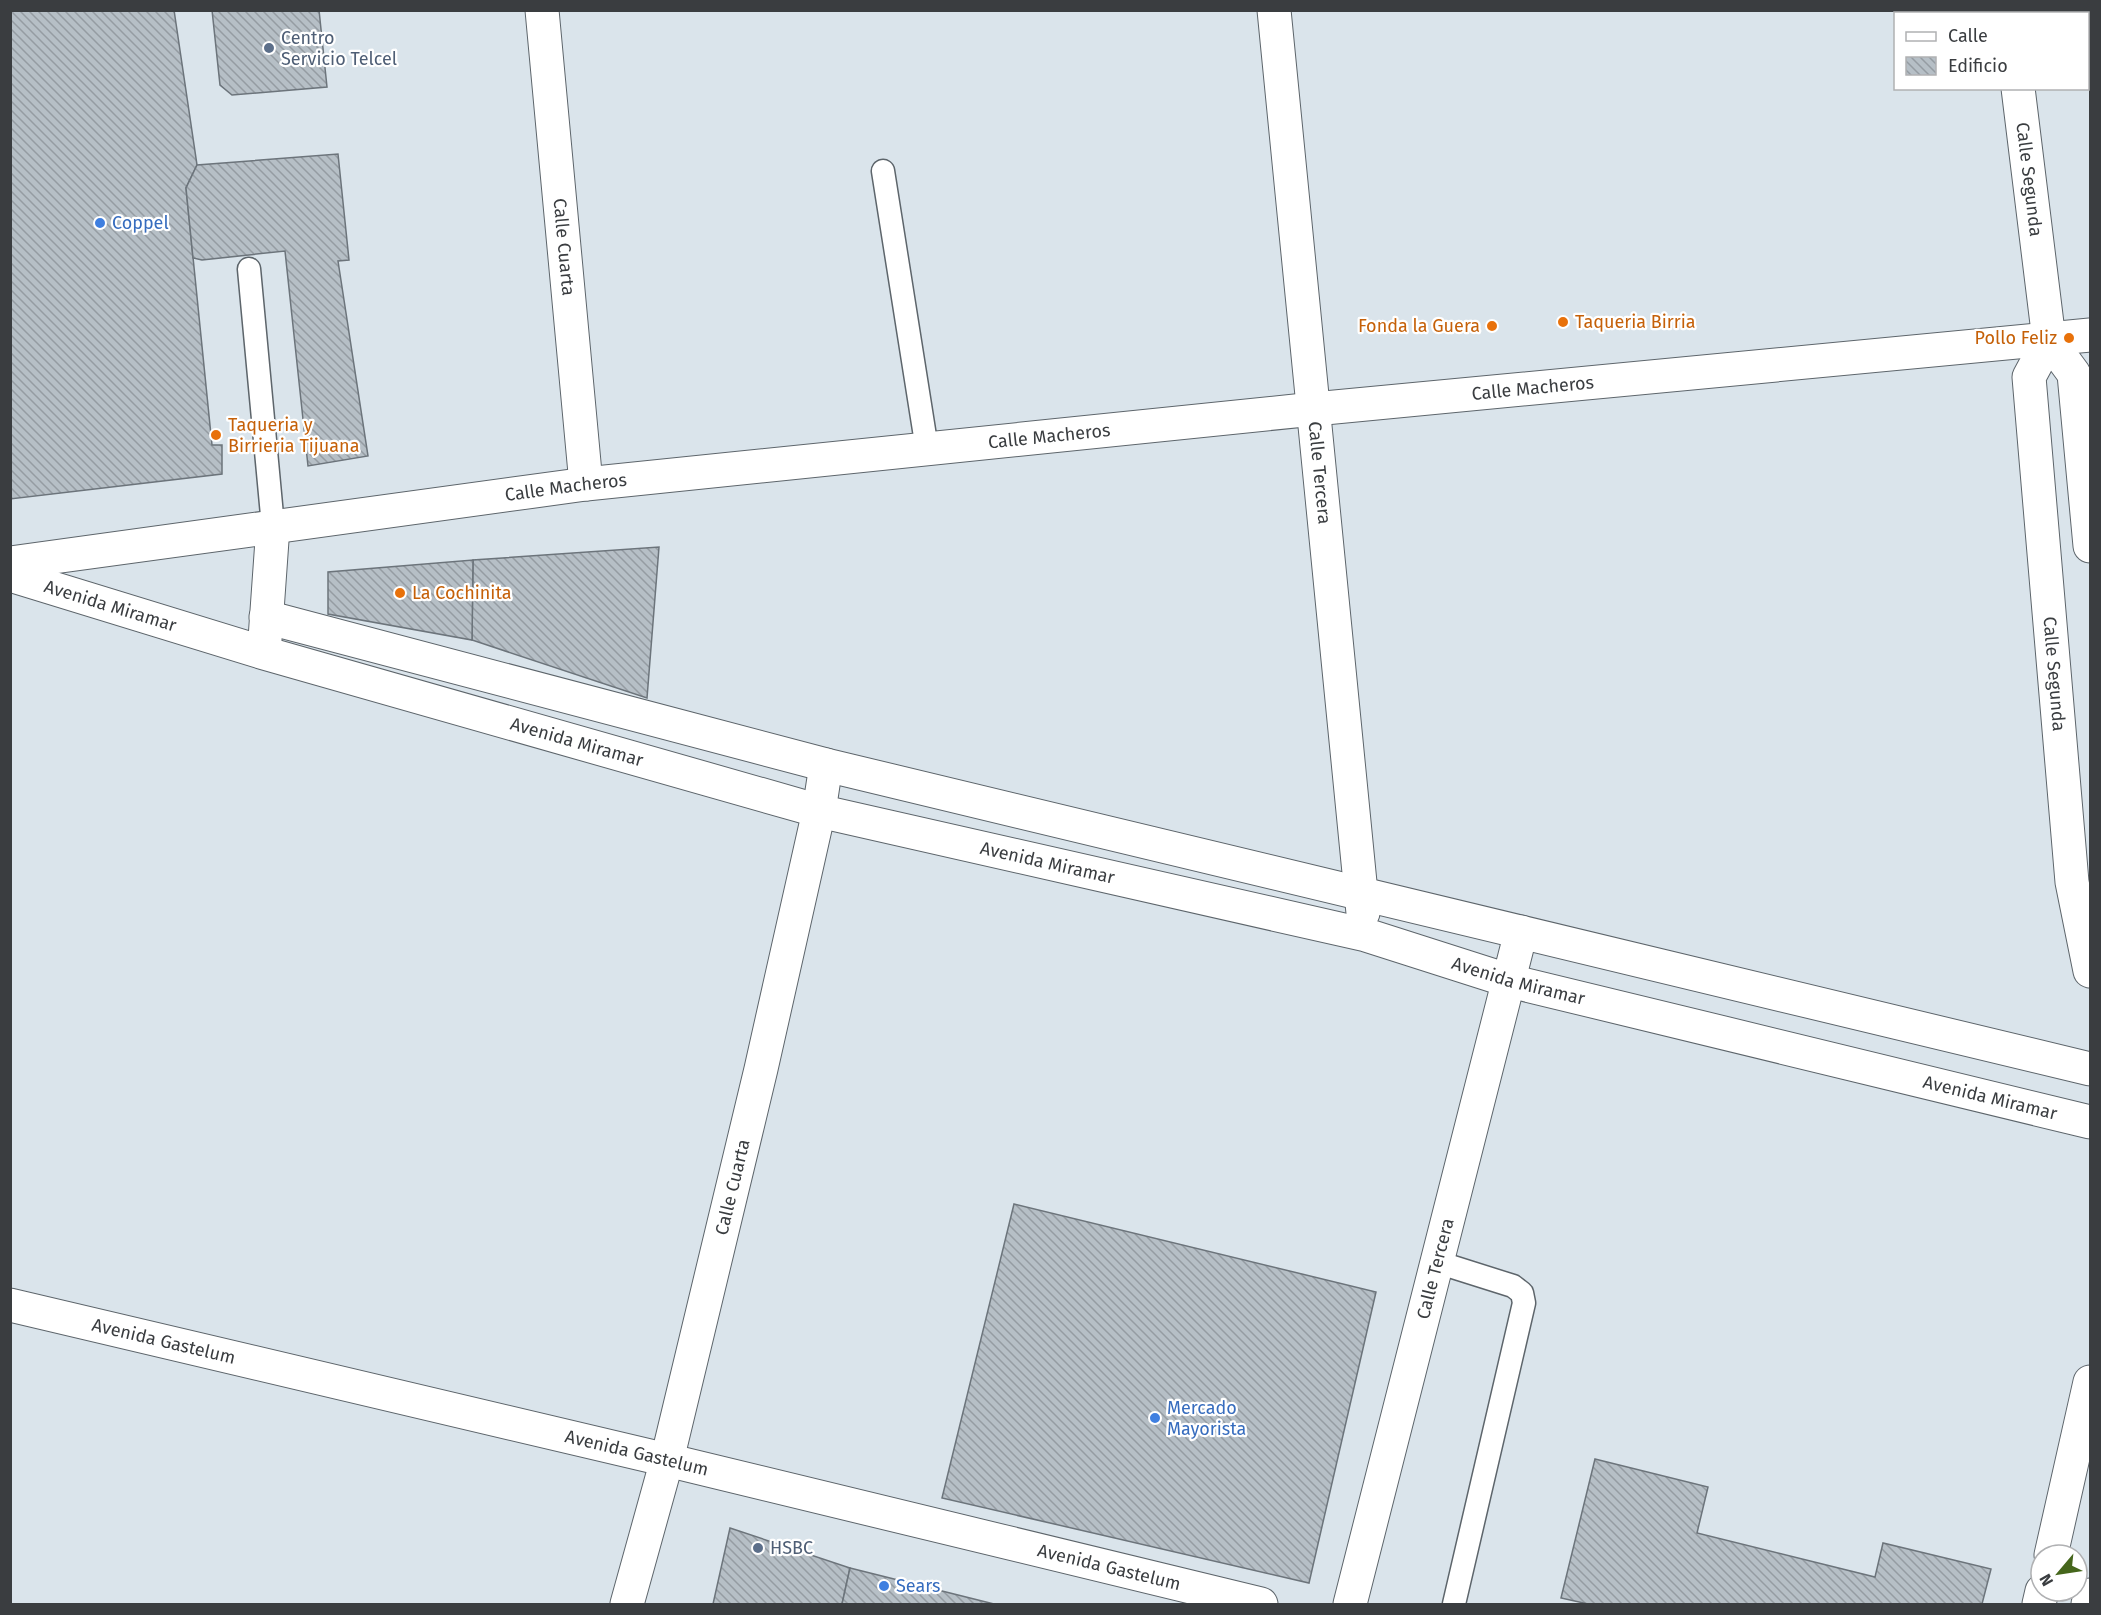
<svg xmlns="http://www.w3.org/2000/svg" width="2101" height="1615" font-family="'Fira Sans',sans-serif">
<defs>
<pattern id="building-back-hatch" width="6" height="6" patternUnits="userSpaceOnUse" patternTransform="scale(1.5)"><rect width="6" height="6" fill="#b6bfc6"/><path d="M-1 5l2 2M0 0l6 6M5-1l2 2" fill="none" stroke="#959ca2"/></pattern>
</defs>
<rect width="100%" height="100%" fill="#dae4eb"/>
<!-- building -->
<g fill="url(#building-back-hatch)" stroke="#6c747b" stroke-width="1.5">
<path d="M 10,10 L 174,10 L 197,165 L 186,188 L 212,445 L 222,445 L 222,474 L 10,499 Z"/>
<path d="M 212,10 L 319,10 L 327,87 L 232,95 L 220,85 Z"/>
<path d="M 338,154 L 349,260 L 338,261 L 368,456 L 308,466 L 285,251 L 202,260 L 193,258 L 186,188 L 197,165 Z"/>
<path d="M 659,547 L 647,698 L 472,640 L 473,560 Z"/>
<path d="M 473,560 L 472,640 L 328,614 L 328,572 Z"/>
<path d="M 1014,1204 L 1376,1292 L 1309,1583 L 942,1498 Z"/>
<path d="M 1595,1459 L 1708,1487 L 1697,1533 L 1875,1577 L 1883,1543 L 1991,1569 L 1982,1604 L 1588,1604 L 1561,1598 Z"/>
<path d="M 730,1528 L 850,1568 L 842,1604 L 713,1604 Z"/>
<path d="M 850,1568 L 994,1604 L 842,1604 Z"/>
</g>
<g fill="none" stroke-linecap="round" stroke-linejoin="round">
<!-- service casing -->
<g stroke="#5d656b" stroke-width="25">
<g id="service">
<path d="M 883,171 L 927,449"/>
<path d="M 249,269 L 273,526"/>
<path d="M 1437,1262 L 1513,1286 L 1522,1293 L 1524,1303 L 1454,1604"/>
</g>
</g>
<!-- minor casing -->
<g stroke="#5d656b" stroke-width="35">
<g id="minor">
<path id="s1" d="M 542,10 L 586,484"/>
<path id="s2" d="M 1274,10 L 1363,913"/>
<path d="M 2008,10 L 2008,14"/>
<path id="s3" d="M 2018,88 L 2049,340 L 2074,374 L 2090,546"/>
<path id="s4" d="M 2049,340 L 2029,377 L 2072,882 L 2090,971"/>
<path id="s5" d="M 10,563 L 586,484 L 1314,409 L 2090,335"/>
<path id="s6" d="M 10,575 L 264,653 L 819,811 L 1366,935 L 1510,981 L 2090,1122"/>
<path d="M 266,617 L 826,765 L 2090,1069"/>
<path d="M 265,639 L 273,526"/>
<path id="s7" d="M 10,1305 L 667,1460 L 1261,1604"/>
<path d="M 2051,1555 L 2090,1382"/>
<path id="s8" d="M 627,1604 L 667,1460 L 761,1069 L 819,811 L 826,765"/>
<path id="s9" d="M 1350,1604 L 1521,932"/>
<path d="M 2039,1604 L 2042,1591"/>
<path d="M 2088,1604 L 2090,1595"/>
</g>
</g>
<!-- service -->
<use href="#service" stroke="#fff" stroke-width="22"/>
<!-- minor -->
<use href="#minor" stroke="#fff" stroke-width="33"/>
</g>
<!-- markers -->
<g fill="#5c6f8a" stroke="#fff" stroke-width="2">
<circle cx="269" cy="48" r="6"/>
<circle cx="758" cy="1548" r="6"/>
</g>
<g fill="#3f7fe0" stroke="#fff" stroke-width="2">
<circle cx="100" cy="223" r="6"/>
<circle cx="1155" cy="1418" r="6"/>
<circle cx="884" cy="1586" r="6"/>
</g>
<g fill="#e8710a" stroke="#fff" stroke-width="2">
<circle cx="1563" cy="322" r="6"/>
<circle cx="1492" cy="326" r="6"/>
<circle cx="2069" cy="338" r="6"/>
<circle cx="216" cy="435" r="6"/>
<circle cx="400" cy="593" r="6"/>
</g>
<g text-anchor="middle" stroke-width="4.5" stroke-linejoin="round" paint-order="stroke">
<!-- service labels -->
<g font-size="18" fill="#4e5e75" stroke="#fff" text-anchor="start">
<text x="281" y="44">Centro<tspan x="281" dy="21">Servicio Telcel</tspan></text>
<text x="770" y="1554">HSBC</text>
</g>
<!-- street labels -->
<g font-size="18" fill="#3a3d40" stroke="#fff">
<text dy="6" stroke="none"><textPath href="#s3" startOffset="92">Calle Segunda</textPath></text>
<text dy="6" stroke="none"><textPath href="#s1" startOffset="238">Calle Cuarta</textPath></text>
<text dy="6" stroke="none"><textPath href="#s5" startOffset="1533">Calle Macheros</textPath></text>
<text dy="6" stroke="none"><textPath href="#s5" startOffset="1047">Calle Macheros</textPath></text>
<text dy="6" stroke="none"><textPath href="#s2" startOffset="465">Calle Tercera</textPath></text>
<text dy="6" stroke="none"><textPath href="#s5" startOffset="561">Calle Macheros</textPath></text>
<text dy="6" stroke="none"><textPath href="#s6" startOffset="105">Avenida Miramar</textPath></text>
<text dy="6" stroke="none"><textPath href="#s4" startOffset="340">Calle Segunda</textPath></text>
<text dy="6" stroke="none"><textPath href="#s6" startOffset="591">Avenida Miramar</textPath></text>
<text dy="6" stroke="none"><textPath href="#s6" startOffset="1077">Avenida Miramar</textPath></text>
<text dy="6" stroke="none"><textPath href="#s6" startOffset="1563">Avenida Miramar</textPath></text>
<text dy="6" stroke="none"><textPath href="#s6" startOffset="2049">Avenida Miramar</textPath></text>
<text dy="6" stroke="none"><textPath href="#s8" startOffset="430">Calle Cuarta</textPath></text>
<text dy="6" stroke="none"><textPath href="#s9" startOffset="346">Calle Tercera</textPath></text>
<text dy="6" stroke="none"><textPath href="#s7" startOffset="158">Avenida Gastelum</textPath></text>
<text dy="6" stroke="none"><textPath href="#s7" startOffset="644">Avenida Gastelum</textPath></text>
<text dy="6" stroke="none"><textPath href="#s7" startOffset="1130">Avenida Gastelum</textPath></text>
</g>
<!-- shop labels -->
<g font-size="18" fill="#366cbe" stroke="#fff" text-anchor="start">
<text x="112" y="229">Coppel</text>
<text x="1167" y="1414">Mercado<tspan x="1167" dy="21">Mayorista</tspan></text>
<text x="896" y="1592">Sears</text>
</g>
<!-- food labels -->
<g font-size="18" fill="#c56008" stroke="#fff" text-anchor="start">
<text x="1575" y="328">Taqueria Birria</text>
<text x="1480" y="332" text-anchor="end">Fonda la Guera</text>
<text x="2057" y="344" text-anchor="end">Pollo Feliz</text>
<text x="228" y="431">Taqueria y<tspan x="228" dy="21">Birrieria Tijuana</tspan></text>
<text x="412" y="599">La Cochinita</text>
</g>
</g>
<!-- border -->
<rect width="2101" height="1615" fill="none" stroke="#3a3d40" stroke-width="24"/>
<!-- legend -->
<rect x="1894" y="12" width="195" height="78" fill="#ffffff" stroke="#b0b1b3" stroke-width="1.5"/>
<rect x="1906" y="32" width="30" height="9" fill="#ffffff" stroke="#b0b1b3" stroke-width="1.5"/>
<text x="1948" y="42" font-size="18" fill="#3a3d40">Calle</text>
<rect x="1906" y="57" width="30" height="18" fill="url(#building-back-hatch)" stroke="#b0b1b3" stroke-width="1.5"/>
<text x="1948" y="72" font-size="18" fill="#3a3d40">Edificio</text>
<!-- north arrow -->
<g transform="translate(2059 1573) rotate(241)"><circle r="28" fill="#ffffff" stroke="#b0b1b3" stroke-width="1.5"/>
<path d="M0-4.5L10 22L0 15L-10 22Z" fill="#45661c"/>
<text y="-9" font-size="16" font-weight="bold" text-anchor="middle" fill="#3a3d40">N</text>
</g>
</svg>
